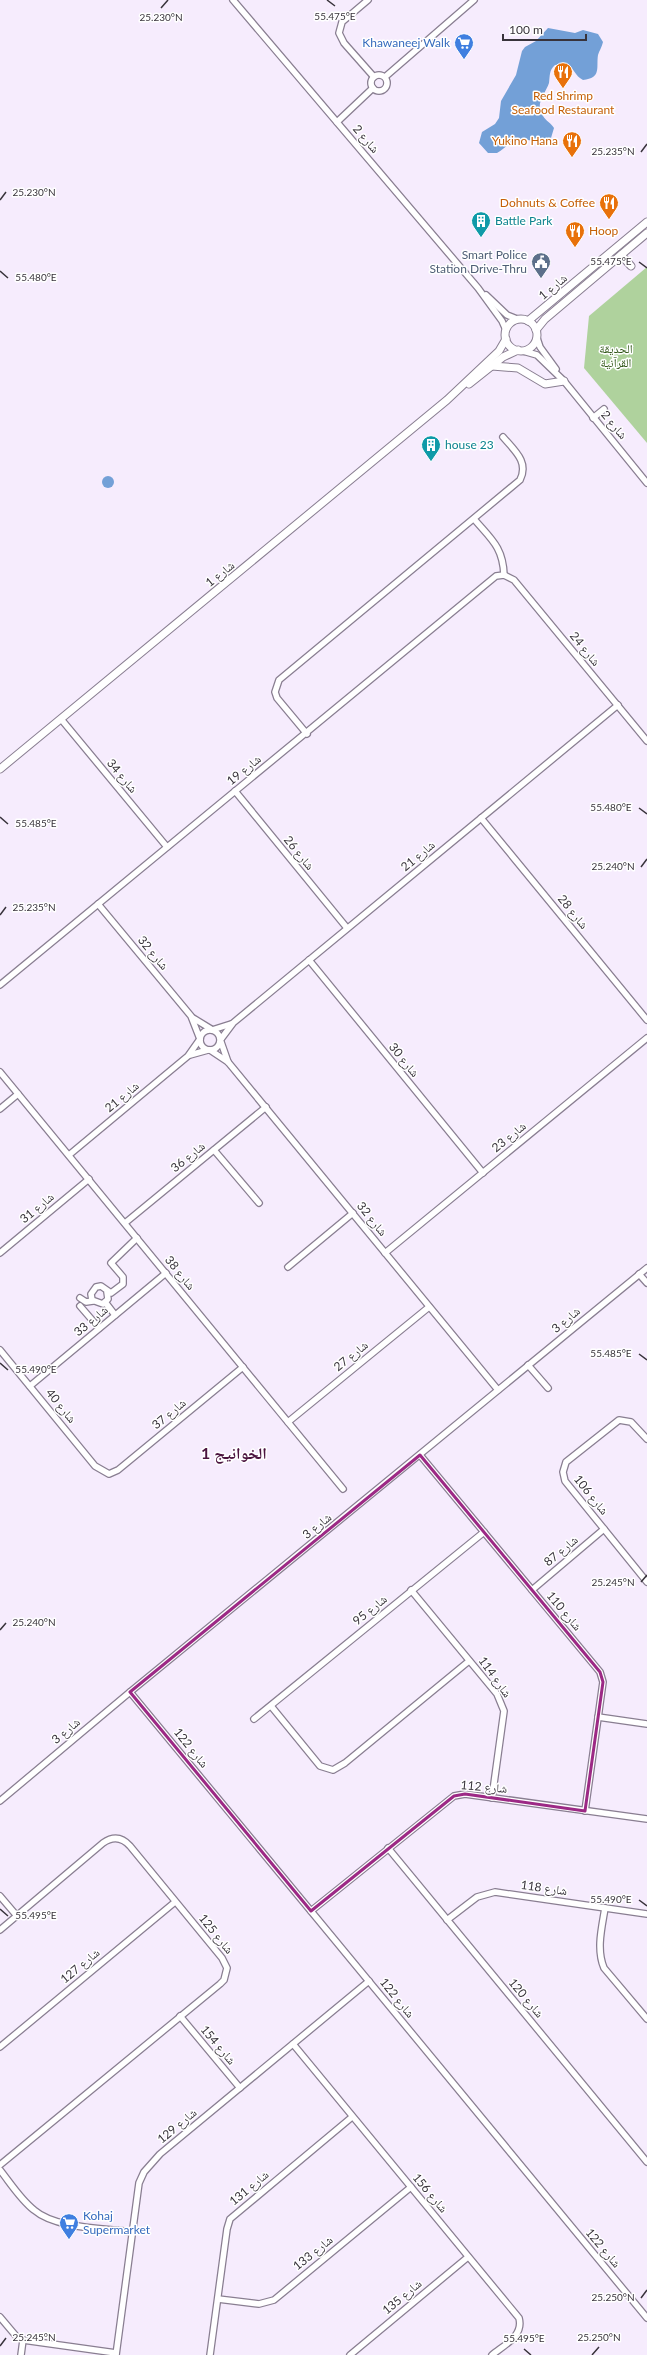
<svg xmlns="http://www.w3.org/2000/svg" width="647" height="2355" font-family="Lato,'Noto Naskh Arabic',sans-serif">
<rect width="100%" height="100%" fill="#f6ecfd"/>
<!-- green -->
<path fill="#afd29d" d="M 647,267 L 647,443 L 584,368 L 589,316 Z"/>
<!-- water -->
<g fill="#73a0d7">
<path d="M 548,28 L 575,33 L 583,30 L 598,34 L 603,42 C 602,47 599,51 598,55 C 596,67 602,78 583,80 C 575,76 574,68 567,64 L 555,65 C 549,70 550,76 549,83 C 546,93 534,104 543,116 C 546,121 551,123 554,128 L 551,138 C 540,147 531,137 518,140 C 509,142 505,149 497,153 L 488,153 L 479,143 L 482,132 L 495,124 L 499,118 L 501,101 L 516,75 L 522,51 L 525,47 L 536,41 Z"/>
<circle cx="108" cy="482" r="6"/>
</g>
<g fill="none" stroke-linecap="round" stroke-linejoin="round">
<!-- minor casing -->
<g stroke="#897e91" stroke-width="8">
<g id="minor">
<path d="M 233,0 L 478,288 L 502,321 L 506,330"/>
<path d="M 368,0 L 342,22 L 339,33 L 344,43 L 374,77"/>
<circle cx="379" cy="83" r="8"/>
<path d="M 385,77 L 474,0"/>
<path d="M 337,122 L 373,88"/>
<path d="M 486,295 L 507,315 L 517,319"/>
<path d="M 537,338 L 540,347 L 556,369"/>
<path d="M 523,351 L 537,355 L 564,381 L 647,483"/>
<path d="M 593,418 L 604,409"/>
<path d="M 474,519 C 491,539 503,547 504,575"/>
<path d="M 61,719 L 167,847"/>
<path d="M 307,734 L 277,698 L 275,692 L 279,680 L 520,480 C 529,462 515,451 503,437"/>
<path d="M 235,791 L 347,928"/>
<path d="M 481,818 L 647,1020"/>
<path d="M 98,904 L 191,1016 L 200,1039"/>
<path d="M 309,960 L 483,1173"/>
<path d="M 0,985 L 496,576 L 504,575 L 514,580 L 647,741"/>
<path d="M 193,1018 L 211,1029"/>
<circle cx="210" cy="1040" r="10"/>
<path d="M 212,1030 L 231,1024"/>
<path d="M 221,1039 L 233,1023 L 618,705"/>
<path d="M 221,1042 L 228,1062"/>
<path d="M 210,1050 L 228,1062 L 498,1390"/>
<path d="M 190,1055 L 208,1050"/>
<path d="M 0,1072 L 343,1489"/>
<path d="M 0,1109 L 18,1094"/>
<path d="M 214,1150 L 259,1203"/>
<path d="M 69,1155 L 188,1056 L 200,1039"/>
<path d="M 125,1223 L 266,1107"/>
<path d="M 0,1253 L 89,1179"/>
<path d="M 385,1253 L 647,1038"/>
<path d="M 288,1267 L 353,1213"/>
<path d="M 639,1274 L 647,1283"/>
<path d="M 107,1292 L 108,1299 L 103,1304 L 92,1300 L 91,1294 L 96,1287 L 101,1286 L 111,1293 L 123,1284 L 123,1277 L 111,1263 L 137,1238"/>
<path d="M 80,1298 L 86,1302 L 93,1301"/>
<path d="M 105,1302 L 115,1315"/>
<path d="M 80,1306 L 99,1328"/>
<path d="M 0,1350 L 95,1466 L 109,1474 L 118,1470 L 243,1367"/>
<path d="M 528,1365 L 548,1388"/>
<path d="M 30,1386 L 166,1273"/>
<path d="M 288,1422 L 429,1307"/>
<path d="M 647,1439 L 631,1422 L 619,1420 L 566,1462 L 563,1472 L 565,1481 L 647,1582"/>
<path d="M 420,1455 L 600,1672 L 603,1682 L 585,1811"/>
<path d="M 411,1590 L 497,1694 L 504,1711 L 492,1798"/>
<path d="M 532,1590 L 604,1529"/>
<path d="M 130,1692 L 647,2318"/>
<path d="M 271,1706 L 320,1766 L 333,1770 L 345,1763 L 469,1661"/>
<path d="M 598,1717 L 647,1724"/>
<path d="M 254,1719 L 484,1532"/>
<path d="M 0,1801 L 130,1692 L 647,1268"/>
<path d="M 388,1848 L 647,2162"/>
<path d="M 0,1896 L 17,1916"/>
<path d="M 605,1908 C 602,1927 596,1949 604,1968 L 647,2019"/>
<path d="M 311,1911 L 454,1796 L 465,1794 L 647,1819"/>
<path d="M 447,1920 L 477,1897 L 495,1892 L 647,1914"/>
<path d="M 0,1930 L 103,1843 C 113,1836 122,1837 130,1846 L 222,1958 L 227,1968 L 224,1980 L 220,1984 L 0,2165"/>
<path d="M 180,2016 L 240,2088"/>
<path d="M 293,2044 L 519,2318 C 524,2336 504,2345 492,2355"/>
<path d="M 0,2047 L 175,1902"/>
<path d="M 0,2170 C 11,2184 21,2200 34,2210 C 56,2229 104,2228 133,2232"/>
<path d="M 218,2299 L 259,2304 L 274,2300 L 411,2187"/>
<path d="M 0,2317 L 16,2336 L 23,2340 L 116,2353"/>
<path d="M 21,2355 L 23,2340"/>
<path d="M 116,2355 L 139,2183 L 144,2172 L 160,2154 L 369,1981"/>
<path d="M 210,2355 L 227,2229 L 230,2219 L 352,2117"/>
<path d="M 350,2355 L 468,2257"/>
</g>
</g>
<!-- tertiary casing -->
<g stroke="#897e91" stroke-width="9">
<g id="tertiary">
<path d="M 621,255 L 631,266"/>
<circle cx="521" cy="335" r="16"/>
<path d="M 528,321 L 647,222"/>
<path d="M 536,330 L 545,319 L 647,233"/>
<path d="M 492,366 L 518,368 L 545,384 L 564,381"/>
<path d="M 469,384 L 503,357 L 518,350"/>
<path d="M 0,769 L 447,400 L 499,351 L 506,339"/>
</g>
</g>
<!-- minor -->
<use href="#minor" stroke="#fff" stroke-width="5.5"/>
<!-- tertiary -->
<use href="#tertiary" stroke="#fff" stroke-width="7"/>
</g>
<!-- marked area -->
<path fill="none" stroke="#9c2985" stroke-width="3" stroke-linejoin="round" d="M 420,1455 L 600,1672 L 603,1682 L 585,1811 L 465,1794 L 454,1796 L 311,1911 L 130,1692 Z"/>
<!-- ticks -->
<path fill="none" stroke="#38333b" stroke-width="1.5" d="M 327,0 L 335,6M 161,8 L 168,0M 641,152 L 647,144M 0,200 L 6,192M 639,262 L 647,268M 0,271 L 8,278M 639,808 L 647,814M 0,817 L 8,824M 641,867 L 647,859M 0,915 L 6,907M 639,1354 L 647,1360M 0,1363 L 8,1370M 641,1582 L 647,1575M 0,1630 L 6,1623M 639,1900 L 647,1906M 0,1909 L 8,1916M 641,2298 L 647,2290M 0,2346 L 6,2338M 524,2349 L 531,2355M 592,2355 L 599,2347"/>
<!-- icons -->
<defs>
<g id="supermarket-pin" transform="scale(1)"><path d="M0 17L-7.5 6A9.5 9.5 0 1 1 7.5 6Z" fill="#3f7fe0" stroke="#fff"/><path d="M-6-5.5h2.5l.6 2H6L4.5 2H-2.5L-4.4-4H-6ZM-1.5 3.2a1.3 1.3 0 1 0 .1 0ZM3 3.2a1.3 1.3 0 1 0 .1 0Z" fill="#fff"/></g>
<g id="restaurant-pin" transform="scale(1)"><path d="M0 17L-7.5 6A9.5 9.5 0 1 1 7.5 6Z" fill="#e8710a" stroke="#fff"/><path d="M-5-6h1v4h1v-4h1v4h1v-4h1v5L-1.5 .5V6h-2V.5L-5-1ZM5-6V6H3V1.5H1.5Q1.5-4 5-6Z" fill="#fff"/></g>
<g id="building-pin" transform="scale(1)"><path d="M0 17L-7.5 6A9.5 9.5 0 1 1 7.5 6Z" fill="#0f9aa8" stroke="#fff"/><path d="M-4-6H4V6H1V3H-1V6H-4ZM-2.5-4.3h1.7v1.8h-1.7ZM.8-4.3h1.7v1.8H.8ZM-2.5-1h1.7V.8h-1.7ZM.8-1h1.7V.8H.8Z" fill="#fff"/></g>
<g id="civic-pin" transform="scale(1)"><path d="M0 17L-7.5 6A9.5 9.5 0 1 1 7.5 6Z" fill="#5c6f8a" stroke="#fff"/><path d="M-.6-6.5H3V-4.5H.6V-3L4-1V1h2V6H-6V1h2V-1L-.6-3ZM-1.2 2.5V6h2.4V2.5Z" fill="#fff"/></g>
</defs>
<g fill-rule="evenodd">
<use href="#supermarket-pin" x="464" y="43"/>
<use href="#restaurant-pin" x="563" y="72"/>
<use href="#restaurant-pin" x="572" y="141"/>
<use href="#restaurant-pin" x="609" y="203"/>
<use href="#building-pin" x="481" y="221"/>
<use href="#restaurant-pin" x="575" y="231"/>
<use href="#civic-pin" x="541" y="262"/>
<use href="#building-pin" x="431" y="445"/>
<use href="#supermarket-pin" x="69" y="2223"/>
</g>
<g text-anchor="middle" stroke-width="3" stroke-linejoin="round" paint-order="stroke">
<!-- shop labels -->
<g font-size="12" fill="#366cbe" stroke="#fff" text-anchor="end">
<text x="450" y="47">Khawaneej Walk</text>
<text x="83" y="2220" text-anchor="start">Kohaj<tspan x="83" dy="14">Supermarket</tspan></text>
</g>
<!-- food labels -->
<g font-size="12" fill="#c56008" stroke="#fff" text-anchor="end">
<text x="563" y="100" text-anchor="middle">Red Shrimp<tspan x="563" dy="14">Seafood Restaurant</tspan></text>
<text x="558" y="145">Yukino Hana</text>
<text x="595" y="207">Dohnuts &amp; Coffee</text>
<text x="589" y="235" text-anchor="start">Hoop</text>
</g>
<!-- street labels -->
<g font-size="12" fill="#38333b" stroke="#fff">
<text transform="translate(366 139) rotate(49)" y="4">شارع 2</text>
<text transform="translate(553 287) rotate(-40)" y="4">شارع 1</text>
<text transform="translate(614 425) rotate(50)" y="4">شارع 2</text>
<text transform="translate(220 574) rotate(-39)" y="4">شارع 1</text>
<text transform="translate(585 649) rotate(51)" y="4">شارع 24</text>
<text transform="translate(244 770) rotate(-39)" y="4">شارع 19</text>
<text transform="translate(122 776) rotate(50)" y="4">شارع 34</text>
<text transform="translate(299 853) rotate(51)" y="4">شارع 26</text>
<text transform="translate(418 856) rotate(-40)" y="4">شارع 21</text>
<text transform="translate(573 912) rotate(51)" y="4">شارع 28</text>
<text transform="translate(153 953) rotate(50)" y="4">شارع 32</text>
<text transform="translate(404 1060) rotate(51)" y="4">شارع 30</text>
<text transform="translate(122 1097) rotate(-40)" y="4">شارع 21</text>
<text transform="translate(509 1137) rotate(-39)" y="4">شارع 23</text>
<text transform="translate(188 1157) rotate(-39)" y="4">شارع 36</text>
<text transform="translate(37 1208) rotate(-40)" y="4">شارع 31</text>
<text transform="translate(372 1219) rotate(51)" y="4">شارع 32</text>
<text transform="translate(180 1273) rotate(51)" y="4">شارع 38</text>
<text transform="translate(566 1320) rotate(-40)" y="4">شارع 3</text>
<text transform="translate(91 1321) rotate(-40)" y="4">شارع 33</text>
<text transform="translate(351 1356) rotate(-39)" y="4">شارع 27</text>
<text transform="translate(61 1406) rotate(51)" y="4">شارع 40</text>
<text transform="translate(169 1414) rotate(-40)" y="4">شارع 37</text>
<text transform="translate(591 1495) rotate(51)" y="4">شارع 106</text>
<text transform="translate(317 1526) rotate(-39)" y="4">شارع 3</text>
<text transform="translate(561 1551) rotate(-40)" y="4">شارع 87</text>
<text transform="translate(370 1610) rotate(-39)" y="4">شارع 95</text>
<text transform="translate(564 1611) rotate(50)" y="4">شارع 110</text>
<text transform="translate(495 1677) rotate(54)" y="4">شارع 114</text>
<text transform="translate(66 1731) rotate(-40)" y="4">شارع 3</text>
<text transform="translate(191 1748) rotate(51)" y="4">شارع 122</text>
<text transform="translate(484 1787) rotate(5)" y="4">شارع 112</text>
<text transform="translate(544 1888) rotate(8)" y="4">شارع 118</text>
<text transform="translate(216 1934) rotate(51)" y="4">شارع 125</text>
<text transform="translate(80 1966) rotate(-40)" y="4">شارع 127</text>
<text transform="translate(397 1998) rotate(51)" y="4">شارع 122</text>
<text transform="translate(526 1998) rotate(50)" y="4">شارع 120</text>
<text transform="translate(218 2045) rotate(50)" y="4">شارع 154</text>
<text transform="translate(177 2126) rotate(-40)" y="4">شارع 129</text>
<text transform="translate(249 2188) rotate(-40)" y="4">شارع 131</text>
<text transform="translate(430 2193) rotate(50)" y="4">شارع 156</text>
<text transform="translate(603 2248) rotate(50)" y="4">شارع 122</text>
<text transform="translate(313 2253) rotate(-39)" y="4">شارع 133</text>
<text transform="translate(402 2297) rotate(-40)" y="4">شارع 135</text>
</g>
<!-- culture labels -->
<g font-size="12" fill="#0d838f" stroke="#fff" text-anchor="start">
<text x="495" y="225">Battle Park</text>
<text x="445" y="449">house 23</text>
</g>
<!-- service labels -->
<g font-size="12" fill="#4e5e75" stroke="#fff" text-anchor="end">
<text x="527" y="259">Smart Police<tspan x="527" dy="14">Station Drive-Thru</tspan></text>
</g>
<!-- park labels -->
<g font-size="12" fill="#315618" stroke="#fff">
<text x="616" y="353">الحديقة<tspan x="616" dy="14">القرآنية</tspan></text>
</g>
<!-- district labels -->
<g font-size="16" font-weight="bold" fill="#4b143f" stroke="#fff">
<text x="234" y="1459">الخوانيج 1</text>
</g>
</g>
<g font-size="10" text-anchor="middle" fill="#38333b" stroke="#fff" stroke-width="3" stroke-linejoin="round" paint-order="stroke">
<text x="335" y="20">55.475°E</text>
<text x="161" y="21">25.230°N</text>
<text x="613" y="155">25.235°N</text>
<text x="34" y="196">25.230°N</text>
<text x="611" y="265">55.475°E</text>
<text x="36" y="281">55.480°E</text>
<text x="611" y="811">55.480°E</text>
<text x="36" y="827">55.485°E</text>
<text x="613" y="870">25.240°N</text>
<text x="34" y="911">25.235°N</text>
<text x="611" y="1357">55.485°E</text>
<text x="36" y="1373">55.490°E</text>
<text x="613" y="1586">25.245°N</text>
<text x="34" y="1626">25.240°N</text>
<text x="611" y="1903">55.490°E</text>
<text x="36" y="1919">55.495°E</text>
<text x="613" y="2301">25.250°N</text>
<text x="599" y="2341">25.250°N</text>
<text x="34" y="2341">25.245°N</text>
<text x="524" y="2342">55.495°E</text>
</g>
<!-- scale -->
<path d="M503 34v6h83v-6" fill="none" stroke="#38333b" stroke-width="2"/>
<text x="509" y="34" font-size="12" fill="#38333b" stroke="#ffffff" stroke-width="3" paint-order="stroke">100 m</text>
</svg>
